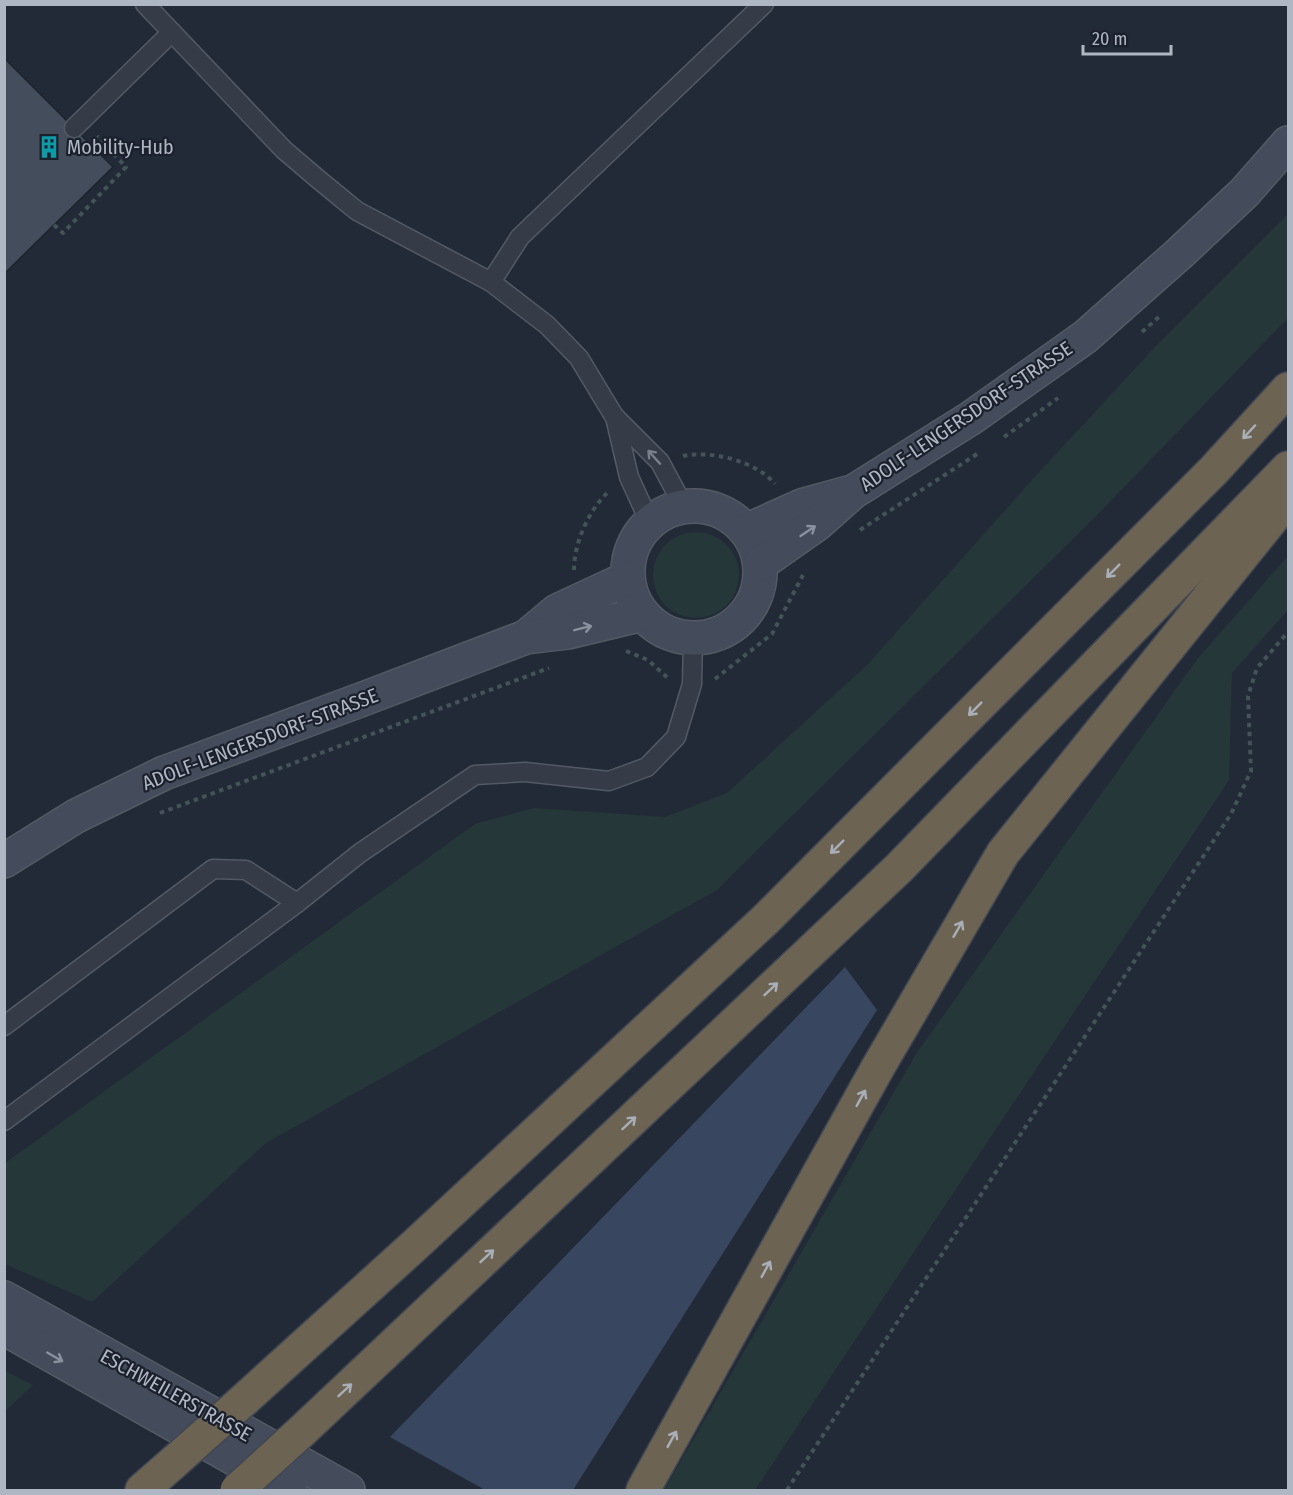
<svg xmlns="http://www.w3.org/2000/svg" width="1293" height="1495" font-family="'Fira Sans Condensed',sans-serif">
<rect width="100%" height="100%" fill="#222a37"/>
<!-- green -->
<g fill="#253739">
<path d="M 1288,214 L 1288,318 L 1096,516 L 717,890 L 266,1143 L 92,1302 L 5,1264 L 5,1163 L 475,824 L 534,808 L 665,817 L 727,793 L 867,665 L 1032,480 L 1156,346 Z"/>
<circle cx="696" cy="575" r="43"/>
<path d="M 1288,556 L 1288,610 L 1232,673 L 1229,780 L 755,1490 L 664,1490 L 916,1054 L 1198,658 Z"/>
<path d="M 5,1371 L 33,1385 L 5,1411 Z"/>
</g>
<!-- water -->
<path fill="#38475f" d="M 845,967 L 877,1010 L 573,1490 L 485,1490 L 390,1437 Z"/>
<!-- building -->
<path fill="#434d5b" stroke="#1d232e" stroke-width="1.5" d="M 4,58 L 113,167 L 4,274 Z"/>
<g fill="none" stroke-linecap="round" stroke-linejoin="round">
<!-- lane casing -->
<g stroke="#535a65" stroke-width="21">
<g id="lane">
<path d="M 145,4 L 284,150 L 318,179 L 357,211 L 491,282 L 547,325 L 579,358 L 614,416 L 660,462 L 684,507"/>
<path d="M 74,128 L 172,32"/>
<path d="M 491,282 L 520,237 L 764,4"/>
<path d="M 615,417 L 629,477 L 650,523"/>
<path d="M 4,1026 L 213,869 L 246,870 L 297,903"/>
<path d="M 4,1121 L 297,903 L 360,853 L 475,775 L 525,772 L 609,781 L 647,767 L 676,737 L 692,684 L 693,638"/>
</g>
</g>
<!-- secondary casing -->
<g stroke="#535a65" stroke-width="36">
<g id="secondary">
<circle cx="694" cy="572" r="66"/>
<path d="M 746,531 L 804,505 L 848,493"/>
<path d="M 760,564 L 817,524 L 853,492 L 971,418 L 1085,337 L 1180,253 L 1244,193 L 1288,143"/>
<path d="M 526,637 L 557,611 L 628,578"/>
<path d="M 4,861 L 76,816 L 164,773 L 363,699 L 526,637 L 568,632 L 643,614"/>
<path d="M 4,1298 L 348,1490"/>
<path d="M 4,1328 L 290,1490"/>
</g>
</g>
<!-- highway casing -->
<g stroke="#404752" stroke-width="36">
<g id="highway">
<path d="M 245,1399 L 415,1245 L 765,920 L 1214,470 L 1288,389"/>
<path d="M 303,1430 L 899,868 L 1288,468"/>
<path d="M 142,1490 L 174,1462"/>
<path d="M 643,1490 L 877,1069 L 1003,853 L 1288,499"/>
</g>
</g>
<!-- path -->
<g stroke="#435457" stroke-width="4" stroke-dasharray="4.5 4.5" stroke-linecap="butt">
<path d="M 54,225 L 63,233 L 126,167 L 97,136"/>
<path d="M 1142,332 L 1161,315"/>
<path d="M 1004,437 L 1058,398"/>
<path d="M 683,456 C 711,450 756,461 775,484"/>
<path d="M 860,530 L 977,454"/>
<path d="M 574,570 C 574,542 589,510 609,491"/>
<path d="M 626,651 L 648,660 L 669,679"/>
<path d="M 715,679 L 772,634 L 803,575"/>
<path d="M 160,813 L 549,668"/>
<path d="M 787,1490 L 1231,814 L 1251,771 L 1248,696 L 1257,668 L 1288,632"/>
</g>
<!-- lane -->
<use href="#lane" stroke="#353c47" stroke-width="18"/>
<!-- secondary -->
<use href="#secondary" stroke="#444b5a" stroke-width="33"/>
<!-- highway -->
<use href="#highway" stroke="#6d6353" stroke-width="33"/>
<!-- highway-bridge casing -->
<g stroke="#404752" stroke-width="36" stroke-linecap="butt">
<g id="highway-bridge">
<path d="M 174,1462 L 245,1399"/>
<path d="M 237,1490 L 303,1430"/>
</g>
</g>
<!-- highway-bridge -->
<use href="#highway-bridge" stroke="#6d6353" stroke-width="33"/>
</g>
<!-- one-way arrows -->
<defs><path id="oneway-shaft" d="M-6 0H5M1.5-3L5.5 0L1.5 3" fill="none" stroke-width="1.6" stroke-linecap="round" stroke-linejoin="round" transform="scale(1.5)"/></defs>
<g stroke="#a9afb9">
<use href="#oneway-shaft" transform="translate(1249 432) rotate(133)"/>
<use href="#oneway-shaft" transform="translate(1113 571) rotate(135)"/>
<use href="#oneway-shaft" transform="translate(975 709) rotate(135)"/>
<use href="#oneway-shaft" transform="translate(837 847) rotate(135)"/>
<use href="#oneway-shaft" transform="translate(958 929) rotate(-60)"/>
<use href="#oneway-shaft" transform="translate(771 989) rotate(-43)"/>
<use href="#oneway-shaft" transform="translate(861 1098) rotate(-61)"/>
<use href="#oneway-shaft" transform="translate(629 1123) rotate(-43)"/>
<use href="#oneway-shaft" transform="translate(487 1256) rotate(-43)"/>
<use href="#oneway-shaft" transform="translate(766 1269) rotate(-61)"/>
<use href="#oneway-shaft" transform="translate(345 1390) rotate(-43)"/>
<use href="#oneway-shaft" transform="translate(672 1439) rotate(-61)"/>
</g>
<use stroke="#79808c" href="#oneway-shaft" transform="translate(654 457) rotate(-132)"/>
<g stroke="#8a919f">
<use href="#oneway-shaft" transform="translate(808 531) rotate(-34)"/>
<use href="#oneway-shaft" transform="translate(583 628) rotate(-14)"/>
<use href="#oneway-shaft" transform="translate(55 1357) rotate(30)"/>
</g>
<!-- icons -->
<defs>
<g id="building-bare" transform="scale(1.8)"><path d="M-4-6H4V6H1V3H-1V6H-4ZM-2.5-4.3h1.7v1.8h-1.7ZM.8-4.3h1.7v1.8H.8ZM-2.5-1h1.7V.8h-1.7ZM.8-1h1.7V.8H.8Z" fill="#0f9aa8" stroke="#1b212c" stroke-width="2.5" paint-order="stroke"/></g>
</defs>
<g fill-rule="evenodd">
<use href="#building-bare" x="49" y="147"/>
</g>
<g text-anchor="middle" stroke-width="4.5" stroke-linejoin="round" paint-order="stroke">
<!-- poi labels -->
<g font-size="20" fill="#b0b7c4" stroke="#1b212c" text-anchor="start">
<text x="67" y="154">Mobility-Hub</text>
</g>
<!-- street labels -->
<g font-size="20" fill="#b0b7c4" stroke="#1b212c">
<text transform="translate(966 416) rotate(-34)" y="7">ADOLF-LENGERSDORF-STRASSE</text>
<text transform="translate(260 739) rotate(-21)" y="7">ADOLF-LENGERSDORF-STRASSE</text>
<text transform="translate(176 1395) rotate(29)" y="7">ESCHWEILERSTRASSE</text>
</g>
</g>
<!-- border -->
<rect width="1293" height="1495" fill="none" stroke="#b0b7c4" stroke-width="12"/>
<!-- scale -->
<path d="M1083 45v9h88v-9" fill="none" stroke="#b0b7c4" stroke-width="3"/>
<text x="1092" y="45" font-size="18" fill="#b0b7c4" stroke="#1b212c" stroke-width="4.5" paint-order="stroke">20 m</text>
</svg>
